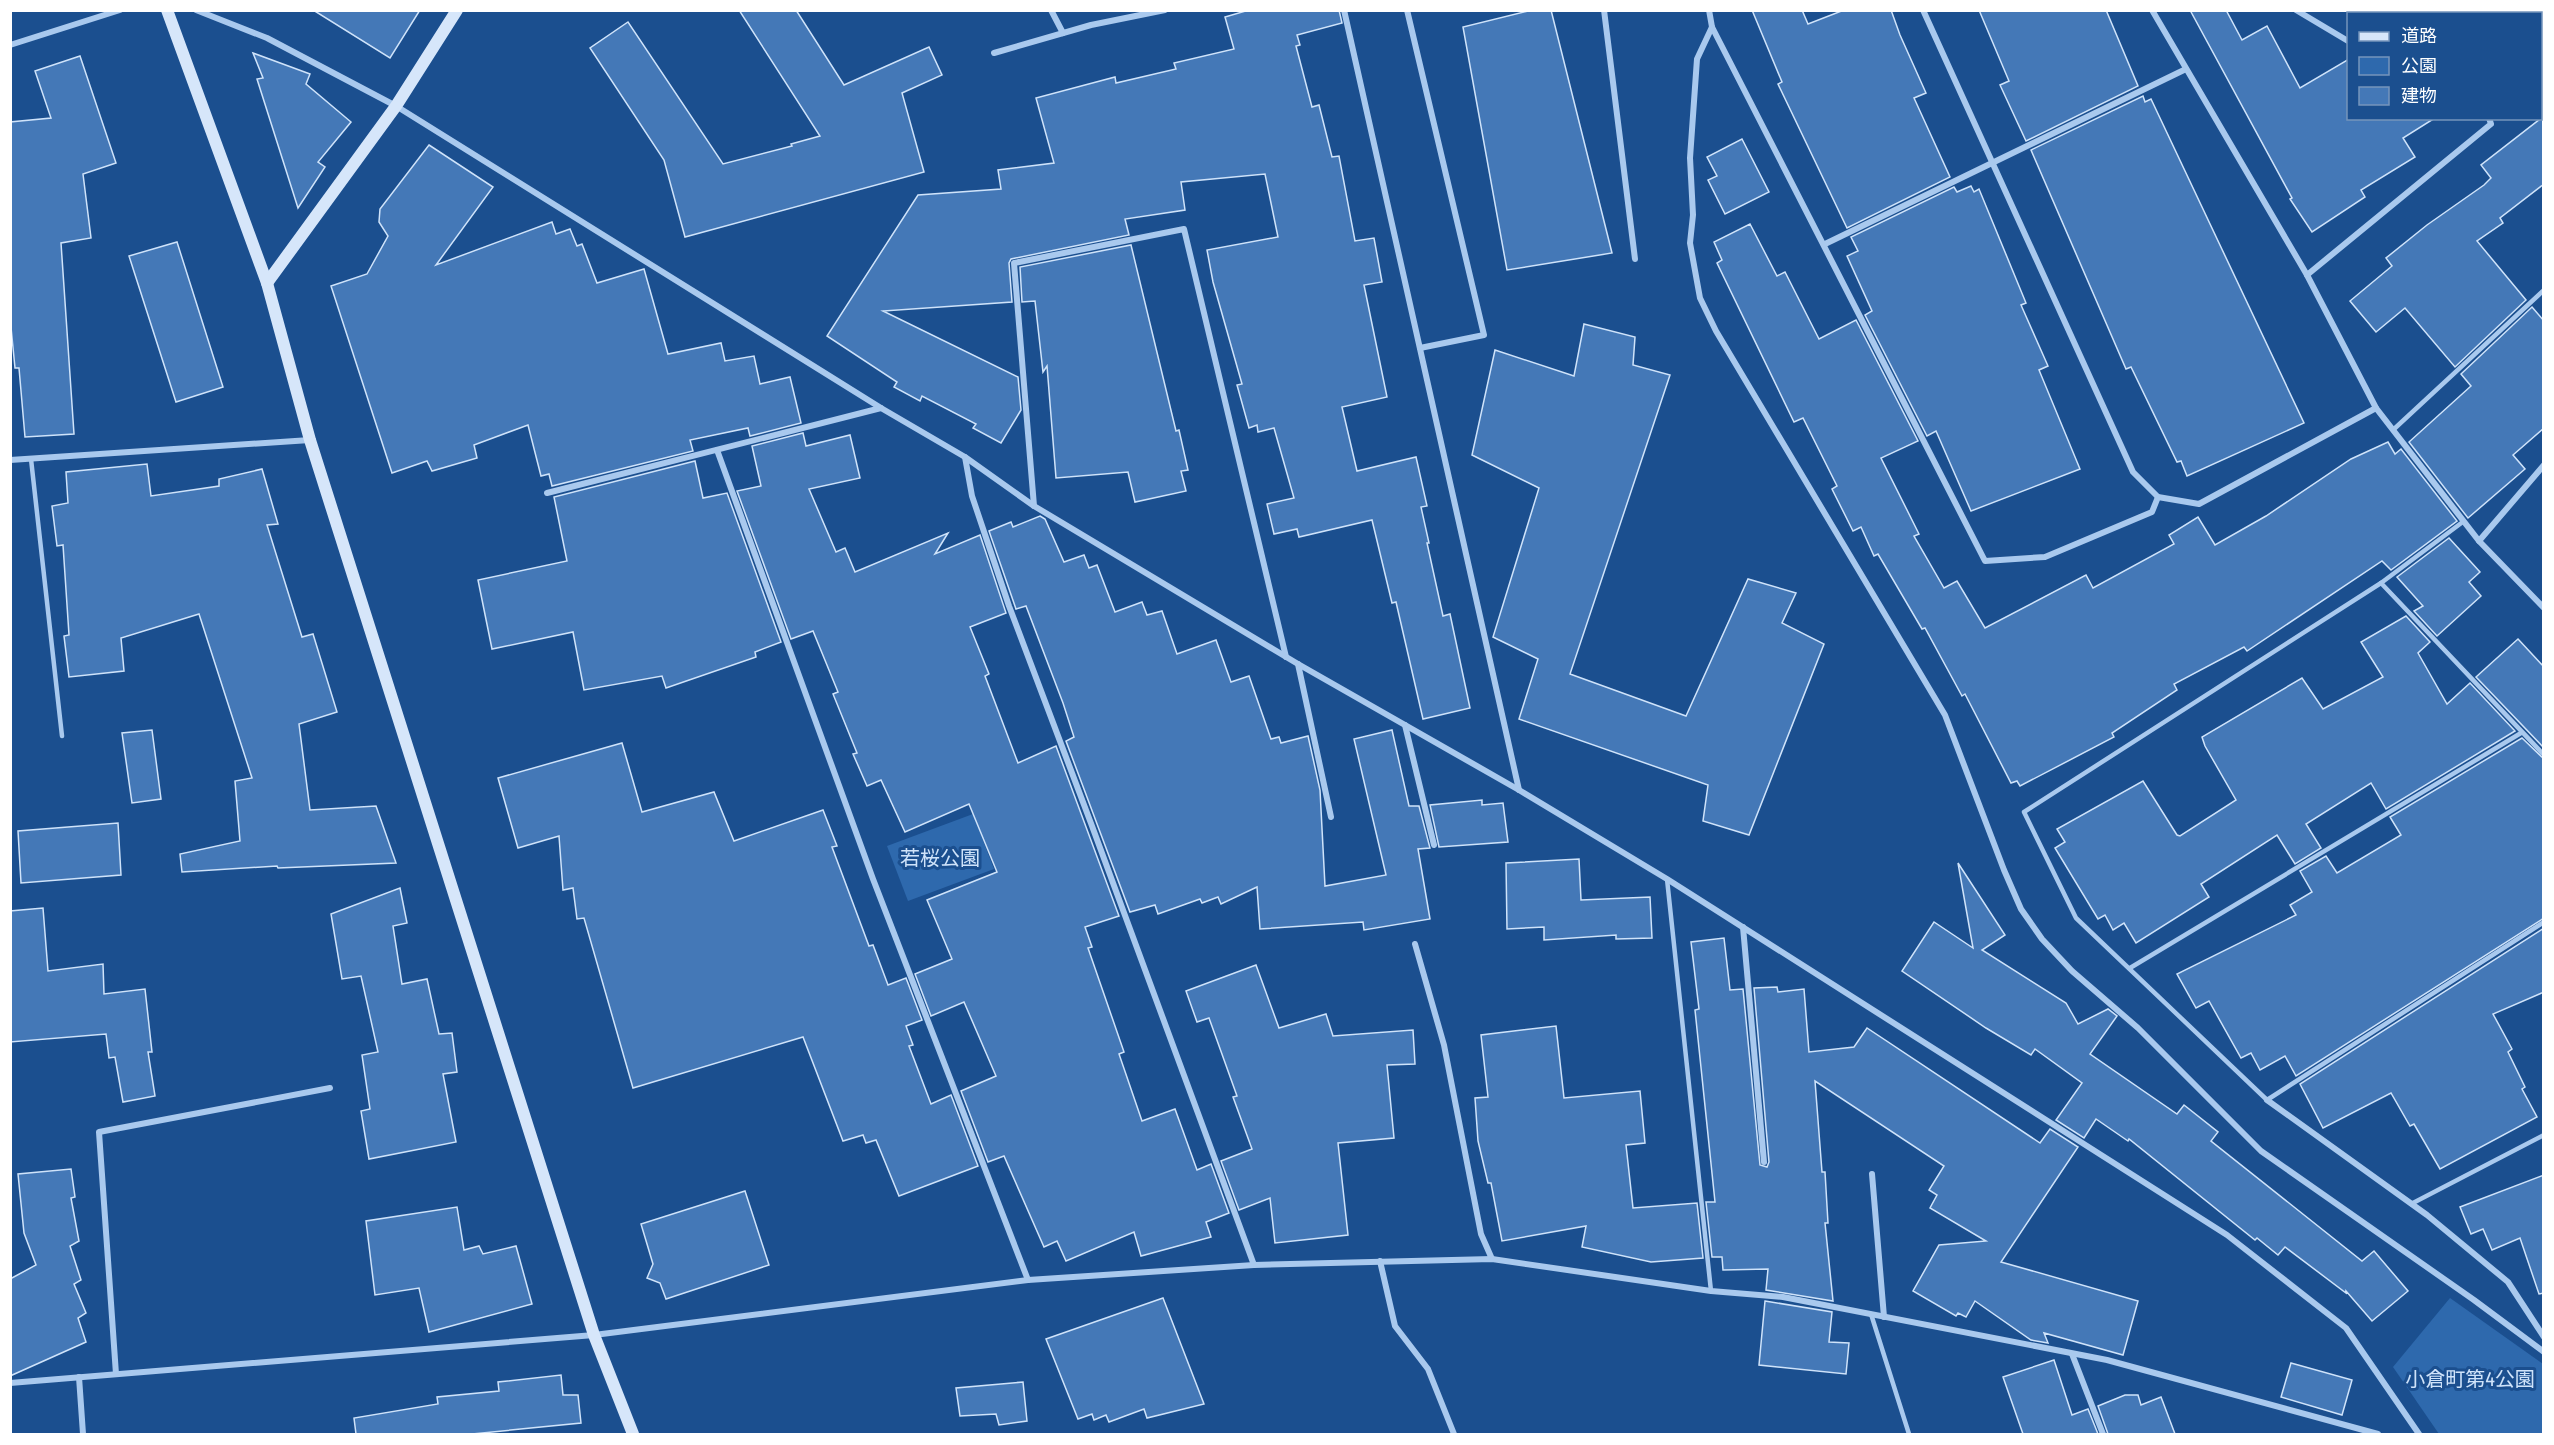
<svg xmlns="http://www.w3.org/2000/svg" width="2554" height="1445" font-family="'Fira Sans Condensed','Noto Sans JP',sans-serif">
<rect width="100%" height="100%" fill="#1b4f8f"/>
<!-- green -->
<g fill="#2e69ad">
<path d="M 973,814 L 994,869 L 908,901 L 887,846 Z"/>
<path d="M 2450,1298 L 2543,1364 L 2543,1434 L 2439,1434 L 2393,1367 Z"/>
</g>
<!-- building -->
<g fill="#4478b7" stroke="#cfe3fa" stroke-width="1.5">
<path d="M 313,10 L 420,10 L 390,58 Z"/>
<path d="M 739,10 L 796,10 L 844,85 L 929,47 L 942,75 L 902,93 L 924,172 L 685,237 L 664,160 L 590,48 L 628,22 L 723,164 L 792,146 L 791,144 L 820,136 Z"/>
<path d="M 1249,10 L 1339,10 L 1342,23 L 1297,35 L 1300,45 L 1296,46 L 1312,107 L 1319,105 L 1332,157 L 1339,156 L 1355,241 L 1374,238 L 1382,282 L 1364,285 L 1387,397 L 1342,407 L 1357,471 L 1416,457 L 1427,506 L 1421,507 L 1429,543 L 1427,543 L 1443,616 L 1450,614 L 1470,708 L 1423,719 L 1396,602 L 1392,603 L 1372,520 L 1299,537 L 1297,529 L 1274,534 L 1267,504 L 1294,498 L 1274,428 L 1258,432 L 1257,425 L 1249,428 L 1237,385 L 1242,384 L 1213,282 L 1207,250 L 1278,237 L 1265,174 L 1181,182 L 1185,210 L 1125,219 L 1129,235 L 1011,259 L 1009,263 L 1012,302 L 883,311 L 1018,377 L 1021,410 L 1001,443 L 973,428 L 976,424 L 922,396 L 920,401 L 894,387 L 897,382 L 827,336 L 918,195 L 1001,189 L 998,170 L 1054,163 L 1036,98 L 1115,77 L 1116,83 L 1176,69 L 1174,63 L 1234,49 L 1225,17 Z"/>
<path d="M 1532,10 L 1551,10 L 1612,253 L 1507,270 L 1463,27 Z"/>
<path d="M 1752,10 L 1802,10 L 1808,24 L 1844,10 L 1891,10 L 1900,35 L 1926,93 L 1914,98 L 1950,177 L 1847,228 L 1778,84 L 1782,82 Z"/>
<path d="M 1979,10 L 2106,10 L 2138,86 L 2026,141 L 2000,85 L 2009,81 Z"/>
<path d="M 2190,10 L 2226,10 L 2242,40 L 2267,26 L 2300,88 L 2349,59 L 2349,118 L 2435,118 L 2403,138 L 2415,157 L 2361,190 L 2365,197 L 2312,232 L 2290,199 L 2292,198 Z"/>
<path d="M 253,53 L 310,74 L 306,84 L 351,122 L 318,162 L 325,167 L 298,208 L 257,79 L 263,78 Z"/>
<path d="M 80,56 L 116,163 L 83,174 L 91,238 L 61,243 L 74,434 L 25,437 L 19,368 L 15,368 L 10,317 L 10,122 L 51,118 L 35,71 Z"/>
<path d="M 2143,96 L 2145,102 L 2151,99 L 2304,423 L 2187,476 L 2181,461 L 2177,462 L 2131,367 L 2126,369 L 2031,150 Z"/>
<path d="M 2544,116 L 2544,184 L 2500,218 L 2503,223 L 2477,241 L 2526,300 L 2455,367 L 2405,308 L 2376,332 L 2350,301 L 2392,266 L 2386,258 L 2427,225 L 2484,185 L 2491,178 L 2481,165 Z"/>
<path d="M 1742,139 L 1769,192 L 1725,214 L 1708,180 L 1717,176 L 1707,157 Z"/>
<path d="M 429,145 L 493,187 L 436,265 L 552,222 L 556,234 L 570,229 L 577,246 L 582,244 L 597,283 L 644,269 L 668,354 L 721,343 L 725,361 L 754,356 L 760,384 L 790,377 L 801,423 L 750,436 L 748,428 L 690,440 L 693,451 L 552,486 L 549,474 L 541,476 L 528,425 L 474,445 L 477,458 L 432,471 L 427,461 L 392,473 L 331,286 L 367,274 L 388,236 L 379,222 L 380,209 Z"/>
<path d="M 1971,186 L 1974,192 L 1979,189 L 2026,303 L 2021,305 L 2048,366 L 2039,370 L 2080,469 L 1971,511 L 1936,431 L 1927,436 L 1865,315 L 1872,311 L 1847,256 L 1858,251 L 1851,237 L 1954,187 L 1957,192 Z"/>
<path d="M 1750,224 L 1777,276 L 1785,272 L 1819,339 L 1856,320 L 1918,441 L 1881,458 L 1919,534 L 1914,536 L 1944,588 L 1957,581 L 1985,628 L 2086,575 L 2093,588 L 2174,544 L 2169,535 L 2198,517 L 2215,545 L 2266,516 L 2351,459 L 2388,442 L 2395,454 L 2401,449 L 2457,521 L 2391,570 L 2382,561 L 2247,651 L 2244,647 L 2174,684 L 2177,690 L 2112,733 L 2114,737 L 2020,786 L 2017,781 L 2011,783 L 1965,694 L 1962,696 L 1925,628 L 1922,629 L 1878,554 L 1874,556 L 1861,527 L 1853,531 L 1832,489 L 1837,486 L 1803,418 L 1794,422 L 1717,263 L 1722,260 L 1714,242 Z"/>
<path d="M 177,242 L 223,387 L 176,402 L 129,256 Z"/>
<path d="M 1131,245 L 1176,431 L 1179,430 L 1188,470 L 1181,471 L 1186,491 L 1135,502 L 1128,472 L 1056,478 L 1047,366 L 1043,372 L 1035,301 L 1022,302 L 1020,267 Z"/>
<path d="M 2532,307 L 2544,321 L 2544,428 L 2513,455 L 2525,469 L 2468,518 L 2409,442 L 2471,386 L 2461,374 Z"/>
<path d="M 1584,324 L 1635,337 L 1633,365 L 1670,375 L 1570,674 L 1686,716 L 1748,579 L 1796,593 L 1782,623 L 1824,644 L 1749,835 L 1703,821 L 1708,785 L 1519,719 L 1538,659 L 1493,637 L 1539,488 L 1472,455 L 1495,350 L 1574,376 Z"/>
<path d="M 803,433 L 806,446 L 850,435 L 860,478 L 809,489 L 836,552 L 845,548 L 855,572 L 948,533 L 935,554 L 980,535 L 1006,613 L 970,627 L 989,674 L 985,676 L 1018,763 L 1056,746 L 1119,916 L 1085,927 L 1092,947 L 1088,948 L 1124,1052 L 1119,1054 L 1142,1121 L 1175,1109 L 1197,1170 L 1211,1164 L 1229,1213 L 1206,1222 L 1211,1237 L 1141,1256 L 1134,1232 L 1066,1261 L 1057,1241 L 1044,1247 L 1004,1156 L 988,1162 L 961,1091 L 996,1076 L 964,1002 L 931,1016 L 915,974 L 952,959 L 927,900 L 997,872 L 969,804 L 905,832 L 881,780 L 867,786 L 853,754 L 857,753 L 833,694 L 838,692 L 813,631 L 791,639 L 737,491 L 761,486 L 752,446 Z"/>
<path d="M 695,461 L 703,498 L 727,493 L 781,642 L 755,652 L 756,657 L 666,688 L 662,676 L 584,690 L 573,632 L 492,649 L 478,580 L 567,561 L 554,497 Z"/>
<path d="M 147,464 L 151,496 L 219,486 L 219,479 L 262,469 L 278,524 L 267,525 L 302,637 L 313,634 L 337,712 L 299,724 L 310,810 L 376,806 L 396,863 L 278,868 L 277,866 L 182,872 L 180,854 L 240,841 L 235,781 L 252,778 L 199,614 L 121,638 L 124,671 L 69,677 L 64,636 L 69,635 L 63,545 L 57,546 L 52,506 L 68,503 L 66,472 Z"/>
<path d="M 1040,516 L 1045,519 L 1064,562 L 1084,555 L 1089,568 L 1097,565 L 1115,612 L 1142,602 L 1147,615 L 1162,611 L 1177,654 L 1216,640 L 1231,682 L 1249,676 L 1271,739 L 1279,737 L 1281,743 L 1308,736 L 1320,790 L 1325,886 L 1386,875 L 1354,739 L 1392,730 L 1409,806 L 1419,806 L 1430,848 L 1418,849 L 1430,919 L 1364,930 L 1363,922 L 1260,929 L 1257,887 L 1221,904 L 1218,897 L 1202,903 L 1200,899 L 1158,914 L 1155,905 L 1130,912 L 1066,741 L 1074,737 L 1063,703 L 1026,606 L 1016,609 L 989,531 L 1011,522 L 1013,527 Z"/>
<path d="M 2449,538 L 2480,572 L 2469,582 L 2481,596 L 2437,636 L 2414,611 L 2423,606 L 2397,577 Z"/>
<path d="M 2406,616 L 2430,642 L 2418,653 L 2447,704 L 2470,683 L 2515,731 L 2386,809 L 2371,783 L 2306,824 L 2321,848 L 2295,864 L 2277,835 L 2201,884 L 2209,897 L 2136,943 L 2124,923 L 2113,930 L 2105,915 L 2098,919 L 2055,848 L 2065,842 L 2057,829 L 2143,781 L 2177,835 L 2180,836 L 2236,800 L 2205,746 L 2202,737 L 2302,678 L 2323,709 L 2383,677 L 2361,642 Z"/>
<path d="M 2518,639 L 2544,667 L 2544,748 L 2476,677 Z"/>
<path d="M 152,730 L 161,799 L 132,803 L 122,733 Z"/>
<path d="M 2522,738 L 2544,759 L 2544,918 L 2296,1076 L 2285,1056 L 2260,1070 L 2251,1053 L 2241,1058 L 2209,1001 L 2196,1008 L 2177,974 L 2296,915 L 2290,905 L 2312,892 L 2300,871 L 2326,856 L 2337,873 L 2401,835 L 2390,817 Z"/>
<path d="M 622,743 L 642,812 L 714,792 L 734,841 L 823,810 L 837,846 L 832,847 L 869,946 L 873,945 L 888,985 L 906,978 L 922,1020 L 906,1026 L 913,1045 L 909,1046 L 931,1104 L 951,1095 L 978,1166 L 899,1196 L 876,1140 L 866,1143 L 863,1135 L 843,1141 L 803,1037 L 633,1088 L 584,918 L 577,919 L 573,888 L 563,890 L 559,836 L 518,848 L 498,778 Z"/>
<path d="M 1482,800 L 1482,805 L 1503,803 L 1508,842 L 1439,847 L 1430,805 Z"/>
<path d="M 118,823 L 121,875 L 21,883 L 18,831 Z"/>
<path d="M 1579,859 L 1581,900 L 1650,897 L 1652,938 L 1616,939 L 1616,935 L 1544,940 L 1544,927 L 1507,929 L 1506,863 Z"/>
<path d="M 1958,863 L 2005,935 L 1982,950 L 2066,1003 L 2078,1024 L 2108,1009 L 2117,1016 L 2090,1054 L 2177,1114 L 2184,1105 L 2218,1132 L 2211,1141 L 2362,1261 L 2374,1251 L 2408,1291 L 2372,1321 L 2346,1291 L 2346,1293 L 2285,1247 L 2278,1255 L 2257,1238 L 2255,1240 L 2129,1139 L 2128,1141 L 2096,1119 L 2084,1138 L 2056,1120 L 2082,1083 L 2035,1049 L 2031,1055 L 1986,1028 L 1902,971 L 1934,922 L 1973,948 Z"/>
<path d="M 400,888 L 407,923 L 393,926 L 402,984 L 427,979 L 439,1034 L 452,1033 L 457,1072 L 443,1074 L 456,1142 L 369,1159 L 361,1111 L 370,1109 L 362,1055 L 378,1052 L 361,976 L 342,979 L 331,914 Z"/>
<path d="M 43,908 L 48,971 L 103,964 L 104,994 L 145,989 L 152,1052 L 148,1052 L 155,1096 L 123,1102 L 115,1057 L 109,1058 L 106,1034 L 10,1042 L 10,911 Z"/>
<path d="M 2544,928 L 2544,992 L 2493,1014 L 2512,1049 L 2508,1052 L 2525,1087 L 2522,1089 L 2537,1117 L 2440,1169 L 2414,1124 L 2410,1126 L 2391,1093 L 2323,1128 L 2300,1084 Z"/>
<path d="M 1724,938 L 1730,990 L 1743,989 L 1760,1165 L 1767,1167 L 1769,1162 L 1754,988 L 1777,987 L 1778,992 L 1804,989 L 1809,1052 L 1854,1047 L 1867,1028 L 2040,1143 L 2050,1129 L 2078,1147 L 2001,1262 L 2138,1301 L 2123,1355 L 2044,1333 L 2048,1343 L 2031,1340 L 1975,1301 L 1966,1317 L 1958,1313 L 1956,1316 L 1913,1291 L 1939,1245 L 1986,1241 L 1930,1208 L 1937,1195 L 1929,1190 L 1944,1166 L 1815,1081 L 1822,1172 L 1825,1172 L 1828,1223 L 1825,1223 L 1833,1301 L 1766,1290 L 1768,1269 L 1723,1270 L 1722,1257 L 1712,1257 L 1706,1202 L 1715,1202 L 1695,1010 L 1699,1009 L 1691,942 Z"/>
<path d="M 1256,965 L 1279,1028 L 1326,1014 L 1333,1036 L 1413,1030 L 1415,1064 L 1387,1065 L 1394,1138 L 1338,1143 L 1348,1235 L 1275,1243 L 1270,1198 L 1239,1210 L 1221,1161 L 1252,1149 L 1233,1097 L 1237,1096 L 1209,1018 L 1197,1022 L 1186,991 Z"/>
<path d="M 1556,1026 L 1564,1098 L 1640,1091 L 1645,1143 L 1626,1145 L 1633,1208 L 1697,1203 L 1703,1258 L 1651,1262 L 1582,1247 L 1586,1226 L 1502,1241 L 1491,1183 L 1488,1183 L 1478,1141 L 1475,1098 L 1488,1097 L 1481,1035 Z"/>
<path d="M 71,1169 L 75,1197 L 71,1198 L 79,1241 L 70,1246 L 81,1280 L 74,1284 L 86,1313 L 78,1318 L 86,1342 L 10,1376 L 10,1279 L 36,1265 L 24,1233 L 18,1174 Z"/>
<path d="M 2544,1175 L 2544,1293 L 2539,1294 L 2520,1238 L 2492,1250 L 2483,1229 L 2471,1234 L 2460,1207 Z"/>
<path d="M 745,1191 L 769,1265 L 666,1299 L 660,1283 L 647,1278 L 653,1264 L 641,1224 Z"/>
<path d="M 457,1207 L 464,1250 L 479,1246 L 483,1254 L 516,1246 L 532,1304 L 429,1332 L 419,1288 L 375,1295 L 366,1221 Z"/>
<path d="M 1163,1298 L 1204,1404 L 1147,1418 L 1144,1409 L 1109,1422 L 1106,1415 L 1094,1420 L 1092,1414 L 1078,1419 L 1046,1339 Z"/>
<path d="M 1765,1301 L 1832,1312 L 1829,1342 L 1849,1343 L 1846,1374 L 1759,1365 Z"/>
<path d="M 2054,1360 L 2072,1415 L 2088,1409 L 2098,1434 L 2023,1434 L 2003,1377 Z"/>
<path d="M 2291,1363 L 2352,1380 L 2342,1415 L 2281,1397 Z"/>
<path d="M 561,1375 L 563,1395 L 578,1395 L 581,1423 L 472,1434 L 356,1434 L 354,1418 L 438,1404 L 437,1397 L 499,1391 L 498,1382 Z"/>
<path d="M 1023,1382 L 1027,1421 L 999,1425 L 996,1414 L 960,1416 L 956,1388 Z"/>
<path d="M 2125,1395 L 2138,1395 L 2141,1405 L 2161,1397 L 2175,1434 L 2108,1434 L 2098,1406 Z"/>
</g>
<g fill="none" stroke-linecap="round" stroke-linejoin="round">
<!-- lane -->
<g stroke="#a9c9ee" stroke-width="4.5">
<path d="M 2393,430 L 2544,290"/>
<path d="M 31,459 L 62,736"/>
<path d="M 2464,521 L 2381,583 L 2024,812 L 2076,918 L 2267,1100 L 2544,922"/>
<path d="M 2381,583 L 2544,755"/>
<path d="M 1667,879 L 1711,1291"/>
<path d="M 2130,968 L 2521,733"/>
<path d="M 2411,1204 L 2544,1135"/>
<path d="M 1871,1314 L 1909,1434"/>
</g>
<!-- street -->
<g stroke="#a9c9ee" stroke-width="6">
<path d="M 196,10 L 267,38 L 396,106 L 881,408 L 965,457 L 1034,506 L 1298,664 L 1519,790 L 1667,879 L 2227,1235 L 2346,1328 L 2419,1434"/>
<path d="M 1051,10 L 1063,33"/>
<path d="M 1344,10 L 1519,790"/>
<path d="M 1407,10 L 1484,335 L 1420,348"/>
<path d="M 1604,10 L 1635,259"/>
<path d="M 1709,10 L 1712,27 L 1697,59 L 1690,158 L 1693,215 L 1690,243 L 1700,298 L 1716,331 L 1945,715 L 2004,870 L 2021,909 L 2042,939 L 2072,971 L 2138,1028 L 2261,1151 L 2474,1300 L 2544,1352"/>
<path d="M 1923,10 L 2133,472 L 2158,497 L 2199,504 L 2376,408"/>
<path d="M 2152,10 L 2307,275 L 2376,408 L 2479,541 L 2544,608"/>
<path d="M 2296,10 L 2348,41"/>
<path d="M 1712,27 L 1985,561 L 2045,557 L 2152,512 L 2158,497"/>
<path d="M 10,45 L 120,10"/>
<path d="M 994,53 L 1091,25 L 1165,10"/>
<path d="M 1825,244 L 2186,69"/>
<path d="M 2307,275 L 2491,124 L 2489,118"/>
<path d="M 717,450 L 873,879 L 1028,1280"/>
<path d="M 965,457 L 972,496 L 1009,606 L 1092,826 L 1254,1265"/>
<path d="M 10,460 L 310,440"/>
<path d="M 547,493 L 881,408"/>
<path d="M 1034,506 L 1014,263 L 1184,229 L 1286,657"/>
<path d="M 2479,541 L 2544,465"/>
<path d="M 1298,664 L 1331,817"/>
<path d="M 1405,725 L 1434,845"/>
<path d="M 1743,927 L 1764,1162"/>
<path d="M 1415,944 L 1444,1045 L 1481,1234 L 1492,1259"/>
<path d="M 2267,1100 L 2427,1215 L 2508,1282 L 2544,1337"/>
<path d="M 1872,1174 L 1884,1317"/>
<path d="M 1380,1261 L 1395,1326 L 1428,1369 L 1454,1434"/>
<path d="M 2072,1354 L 2103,1434"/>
<path d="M 116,1374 L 99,1132 L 330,1088"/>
<path d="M 79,1377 L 83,1434"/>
<path d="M 10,1383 L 594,1335 L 1028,1280 L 1254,1265 L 1492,1259 L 1711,1291 L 1783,1297 L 2107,1360 L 2378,1434"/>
</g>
<!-- secondary -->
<g stroke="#d6e6fa" stroke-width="12">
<path d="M 167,10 L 267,283 L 310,440 L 594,1335 L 633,1434"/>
<path d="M 267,283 L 396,106 L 457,10"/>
</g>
</g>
<g text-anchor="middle" stroke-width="6" stroke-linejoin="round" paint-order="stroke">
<!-- park labels -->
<g font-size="20" fill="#cfe3fa" stroke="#1b4f8f">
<text x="940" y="865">若桜公園</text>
<text x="2470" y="1386">小倉町第4公園</text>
</g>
</g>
<!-- border -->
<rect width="2554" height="1445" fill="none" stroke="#ffffff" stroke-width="24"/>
<!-- legend -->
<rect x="2347" y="12" width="195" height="108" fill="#1b4f8f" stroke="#7695bc" stroke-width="1.5"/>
<rect x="2359" y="32" width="30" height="9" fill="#d6e6fa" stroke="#7695bc" stroke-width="1.5"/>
<text x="2401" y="42" font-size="18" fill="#ffffff">道路</text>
<rect x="2359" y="57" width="30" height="18" fill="#2e69ad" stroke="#7695bc" stroke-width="1.5"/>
<text x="2401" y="72" font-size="18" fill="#ffffff">公園</text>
<rect x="2359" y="87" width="30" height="18" fill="#4478b7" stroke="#7695bc" stroke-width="1.5"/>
<text x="2401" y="102" font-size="18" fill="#ffffff">建物</text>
</svg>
